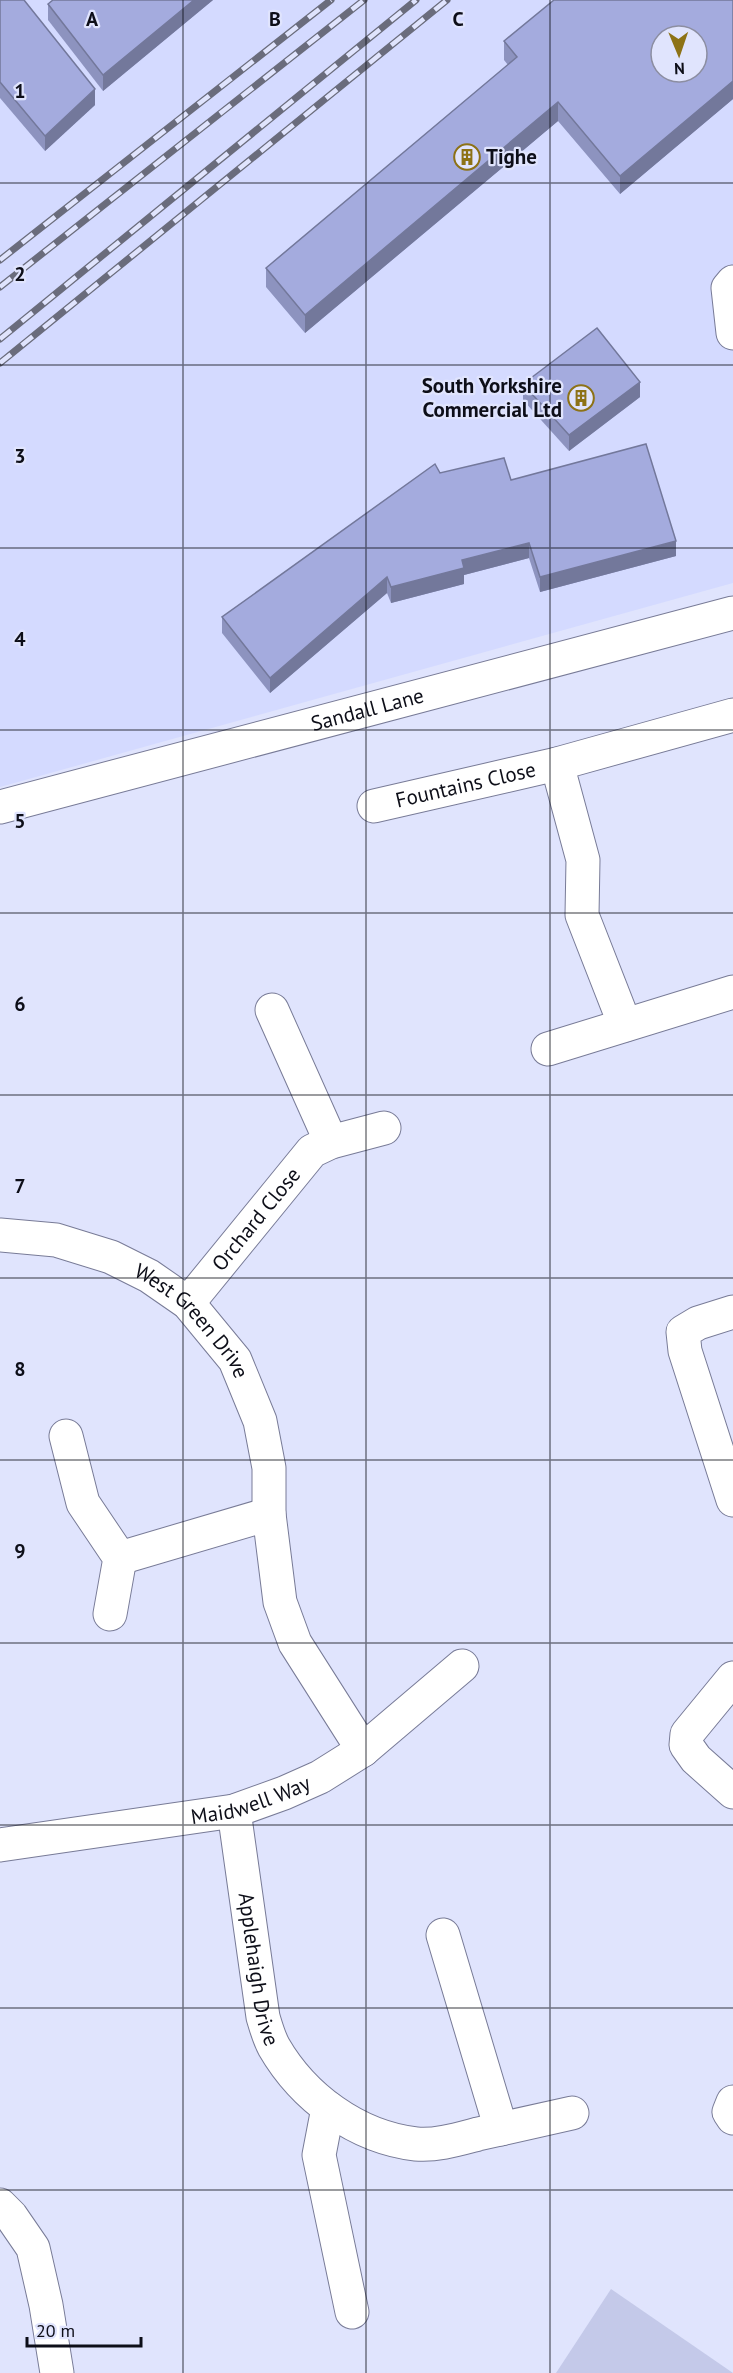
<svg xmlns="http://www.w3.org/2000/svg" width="733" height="2373" font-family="'PT Sans',sans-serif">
<rect width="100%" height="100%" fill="#e0e4fd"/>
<!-- built -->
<path fill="#d4daff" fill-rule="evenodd" d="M 0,0 L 733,0 L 733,583 L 0,787 ZM 661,36 L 697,36 L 697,72 L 661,72 Z"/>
<!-- green -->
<path fill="#c4c9e9" d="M 611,2289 L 733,2373 L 556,2373 Z"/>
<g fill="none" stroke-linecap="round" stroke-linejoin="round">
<!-- minor casing -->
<g stroke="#787b97" stroke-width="35">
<g id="minor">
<path d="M 733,282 L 728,288 L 733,333"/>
<path id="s1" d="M 374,806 L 557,764"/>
<path id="s2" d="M 0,807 L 733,613"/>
<path d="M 272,1010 L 331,1142"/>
<path d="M 625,1025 L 582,915 L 583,860 L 557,764 L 733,715"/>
<path d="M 548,1049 L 733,992"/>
<path id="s3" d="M 0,1235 L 56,1240 L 111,1257 L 149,1276 L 188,1303 L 235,1360 L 260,1421 L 269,1468 L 269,1514 L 280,1602 L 295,1643 L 363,1750"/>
<path id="s4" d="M 188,1303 L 312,1151 L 331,1142 L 384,1128"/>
<path d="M 733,1312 L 698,1323 L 683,1332 L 685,1351 L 733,1500"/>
<path d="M 66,1436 L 83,1503 L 120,1558 L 110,1614"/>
<path d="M 120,1558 L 269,1514"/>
<path d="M 733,1678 L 687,1734 L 686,1745 L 696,1759 L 733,1792"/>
<path id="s5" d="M 234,1811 L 263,2017 C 266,2027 269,2038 274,2047 C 303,2097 356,2137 416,2144 C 436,2146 459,2139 478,2134 C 510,2127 541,2120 572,2113"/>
<path id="s6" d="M 0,1845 L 234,1811 L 284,1793 L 320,1777 L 363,1750 L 462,1666"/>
<path d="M 443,1935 L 501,2129"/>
<path d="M 733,2102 L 729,2112 L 733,2118"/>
<path d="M 328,2108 L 319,2155 L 352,2312"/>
<path d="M 0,2205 L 11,2216 L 33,2248 L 46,2305 L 57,2373"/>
</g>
</g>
<!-- minor -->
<use href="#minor" stroke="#fff" stroke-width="33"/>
<!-- rail casing -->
<g stroke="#6a6c7c" stroke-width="7">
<g id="rail">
<path d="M 0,260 L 331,0"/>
<path d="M 0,287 L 364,0"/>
<path d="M 0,339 L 416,0"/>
<path d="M 0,363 L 447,0"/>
</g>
</g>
<!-- rail -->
<use href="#rail" stroke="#e0e4fd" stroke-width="4.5" stroke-dasharray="14" stroke-linecap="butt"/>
</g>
<!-- wall -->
<g fill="#8d93bf">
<path d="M 0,0 L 95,105 L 45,151 L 0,98 Z"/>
<path d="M 53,0 L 213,0 L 103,91 L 48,20 L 48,4 Z"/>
<path d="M 733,0 L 733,99 L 620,194 L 558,121 L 305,333 L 266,287 L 266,268 L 508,65 L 504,60 L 504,41 Z"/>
<path d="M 523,384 L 640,397 L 569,451 L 523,400 Z"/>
<path d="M 511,480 L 676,556 L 540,592 L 529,558 L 464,575 L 464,584 L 391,603 L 387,593 L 270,693 L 222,633 L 222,617 Z"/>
</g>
<!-- shaded-wall -->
<g fill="#73789b">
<path d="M 194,0 L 213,0 L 103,91 L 103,75 Z"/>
<path d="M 733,81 L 733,99 L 620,194 L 620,176 Z"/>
<path d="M 95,89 L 95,105 L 45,151 L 45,136 Z"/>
<path d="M 558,102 L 558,121 L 305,333 L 305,315 Z"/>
<path d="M 640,382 L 640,397 L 569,451 L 569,435 Z"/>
<path d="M 676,541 L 676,556 L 540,592 L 540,577 Z"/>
<path d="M 529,543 L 529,558 L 464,575 L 464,584 L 391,603 L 391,587 L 462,560 Z"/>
<path d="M 387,577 L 387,593 L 270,693 L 270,678 Z"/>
</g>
<!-- building -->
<g fill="#a4abde" stroke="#73789b" stroke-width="1.5" fill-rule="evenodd">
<path d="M 0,0 L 24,0 L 95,89 L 45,136 L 0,82 Z"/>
<path d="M 53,0 L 194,0 L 103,75 L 48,4 Z"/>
<path d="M 554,0 L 733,0 L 733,81 L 620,176 L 558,102 L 305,315 L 266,268 L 517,57 L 504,41 ZM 661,36 L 697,36 L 697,72 L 661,72 Z"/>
<path d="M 597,328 L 640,382 L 569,435 L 523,384 Z"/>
<path d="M 646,444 L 676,541 L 540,577 L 529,543 L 462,560 L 464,568 L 391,587 L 387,577 L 270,678 L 222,617 L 435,464 L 440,473 L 504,458 L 511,480 Z"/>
</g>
<!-- grid -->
<path fill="none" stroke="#0d0e18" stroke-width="1.5" stroke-opacity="0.55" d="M 183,0 L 183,2373M 366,0 L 366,2373M 550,0 L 550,2373M 0,183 L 733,183M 0,365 L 733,365M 0,548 L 733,548M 0,730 L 733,730M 0,913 L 733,913M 0,1095 L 733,1095M 0,1278 L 733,1278M 0,1460 L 733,1460M 0,1643 L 733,1643M 0,1825 L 733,1825M 0,2008 L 733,2008M 0,2190 L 733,2190"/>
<!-- icons -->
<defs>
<g id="building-ring" transform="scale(1.35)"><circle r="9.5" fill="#e0e4fd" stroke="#8d7216" stroke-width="1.5"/><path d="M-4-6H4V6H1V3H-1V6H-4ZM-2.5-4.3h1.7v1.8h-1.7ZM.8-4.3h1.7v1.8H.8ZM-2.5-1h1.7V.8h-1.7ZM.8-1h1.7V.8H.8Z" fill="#8d7216"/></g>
</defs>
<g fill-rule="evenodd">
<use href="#building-ring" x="467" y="157"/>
<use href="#building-ring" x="581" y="398"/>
</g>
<g text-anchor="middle" stroke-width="4.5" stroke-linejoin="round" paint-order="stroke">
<!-- poi labels -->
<g font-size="21" font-weight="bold" fill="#0d0e18" stroke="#e0e4fd" text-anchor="start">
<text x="486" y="164">Tighe</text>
<text x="562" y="393" text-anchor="end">South Yorkshire<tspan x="562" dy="24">Commercial Ltd</tspan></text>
</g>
<!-- street labels -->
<g font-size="21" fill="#0d0e18" stroke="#e0e4fd">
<text dy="7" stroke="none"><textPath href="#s2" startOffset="380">Sandall Lane</textPath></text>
<text dy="7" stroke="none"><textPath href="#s1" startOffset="94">Fountains Close</textPath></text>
<text dy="7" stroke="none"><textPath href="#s4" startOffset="108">Orchard Close</textPath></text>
<text dy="7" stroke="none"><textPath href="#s3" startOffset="219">West Green Drive</textPath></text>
<text dy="7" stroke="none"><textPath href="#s6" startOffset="255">Maidwell Way</textPath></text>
<text dy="7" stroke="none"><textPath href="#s5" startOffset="160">Applehaigh Drive</textPath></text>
</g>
</g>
<g font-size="20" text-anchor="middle" font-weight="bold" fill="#0d0e18" stroke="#e0e4fd" stroke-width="4.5" stroke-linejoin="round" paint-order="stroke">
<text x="92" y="26">A</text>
<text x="275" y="26">B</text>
<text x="458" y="26">C</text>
<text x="20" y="98">1</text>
<text x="20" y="281">2</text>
<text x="20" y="463">3</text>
<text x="20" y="646">4</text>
<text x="20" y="828">5</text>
<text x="20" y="1011">6</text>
<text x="20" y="1193">7</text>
<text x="20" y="1376">8</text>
<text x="20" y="1558">9</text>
</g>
<!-- north arrow -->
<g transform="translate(679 54) rotate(178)"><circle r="28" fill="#e0e4fd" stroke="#8c8ea1" stroke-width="1.5"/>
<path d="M0-4.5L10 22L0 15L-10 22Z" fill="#8d7216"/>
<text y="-9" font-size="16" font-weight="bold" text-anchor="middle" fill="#0d0e18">N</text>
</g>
<!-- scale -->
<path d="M27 2337v9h114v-9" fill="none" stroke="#0d0e18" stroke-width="3"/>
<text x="36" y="2337" font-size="18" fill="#0d0e18" stroke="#e0e4fd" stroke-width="4.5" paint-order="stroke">20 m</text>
</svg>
